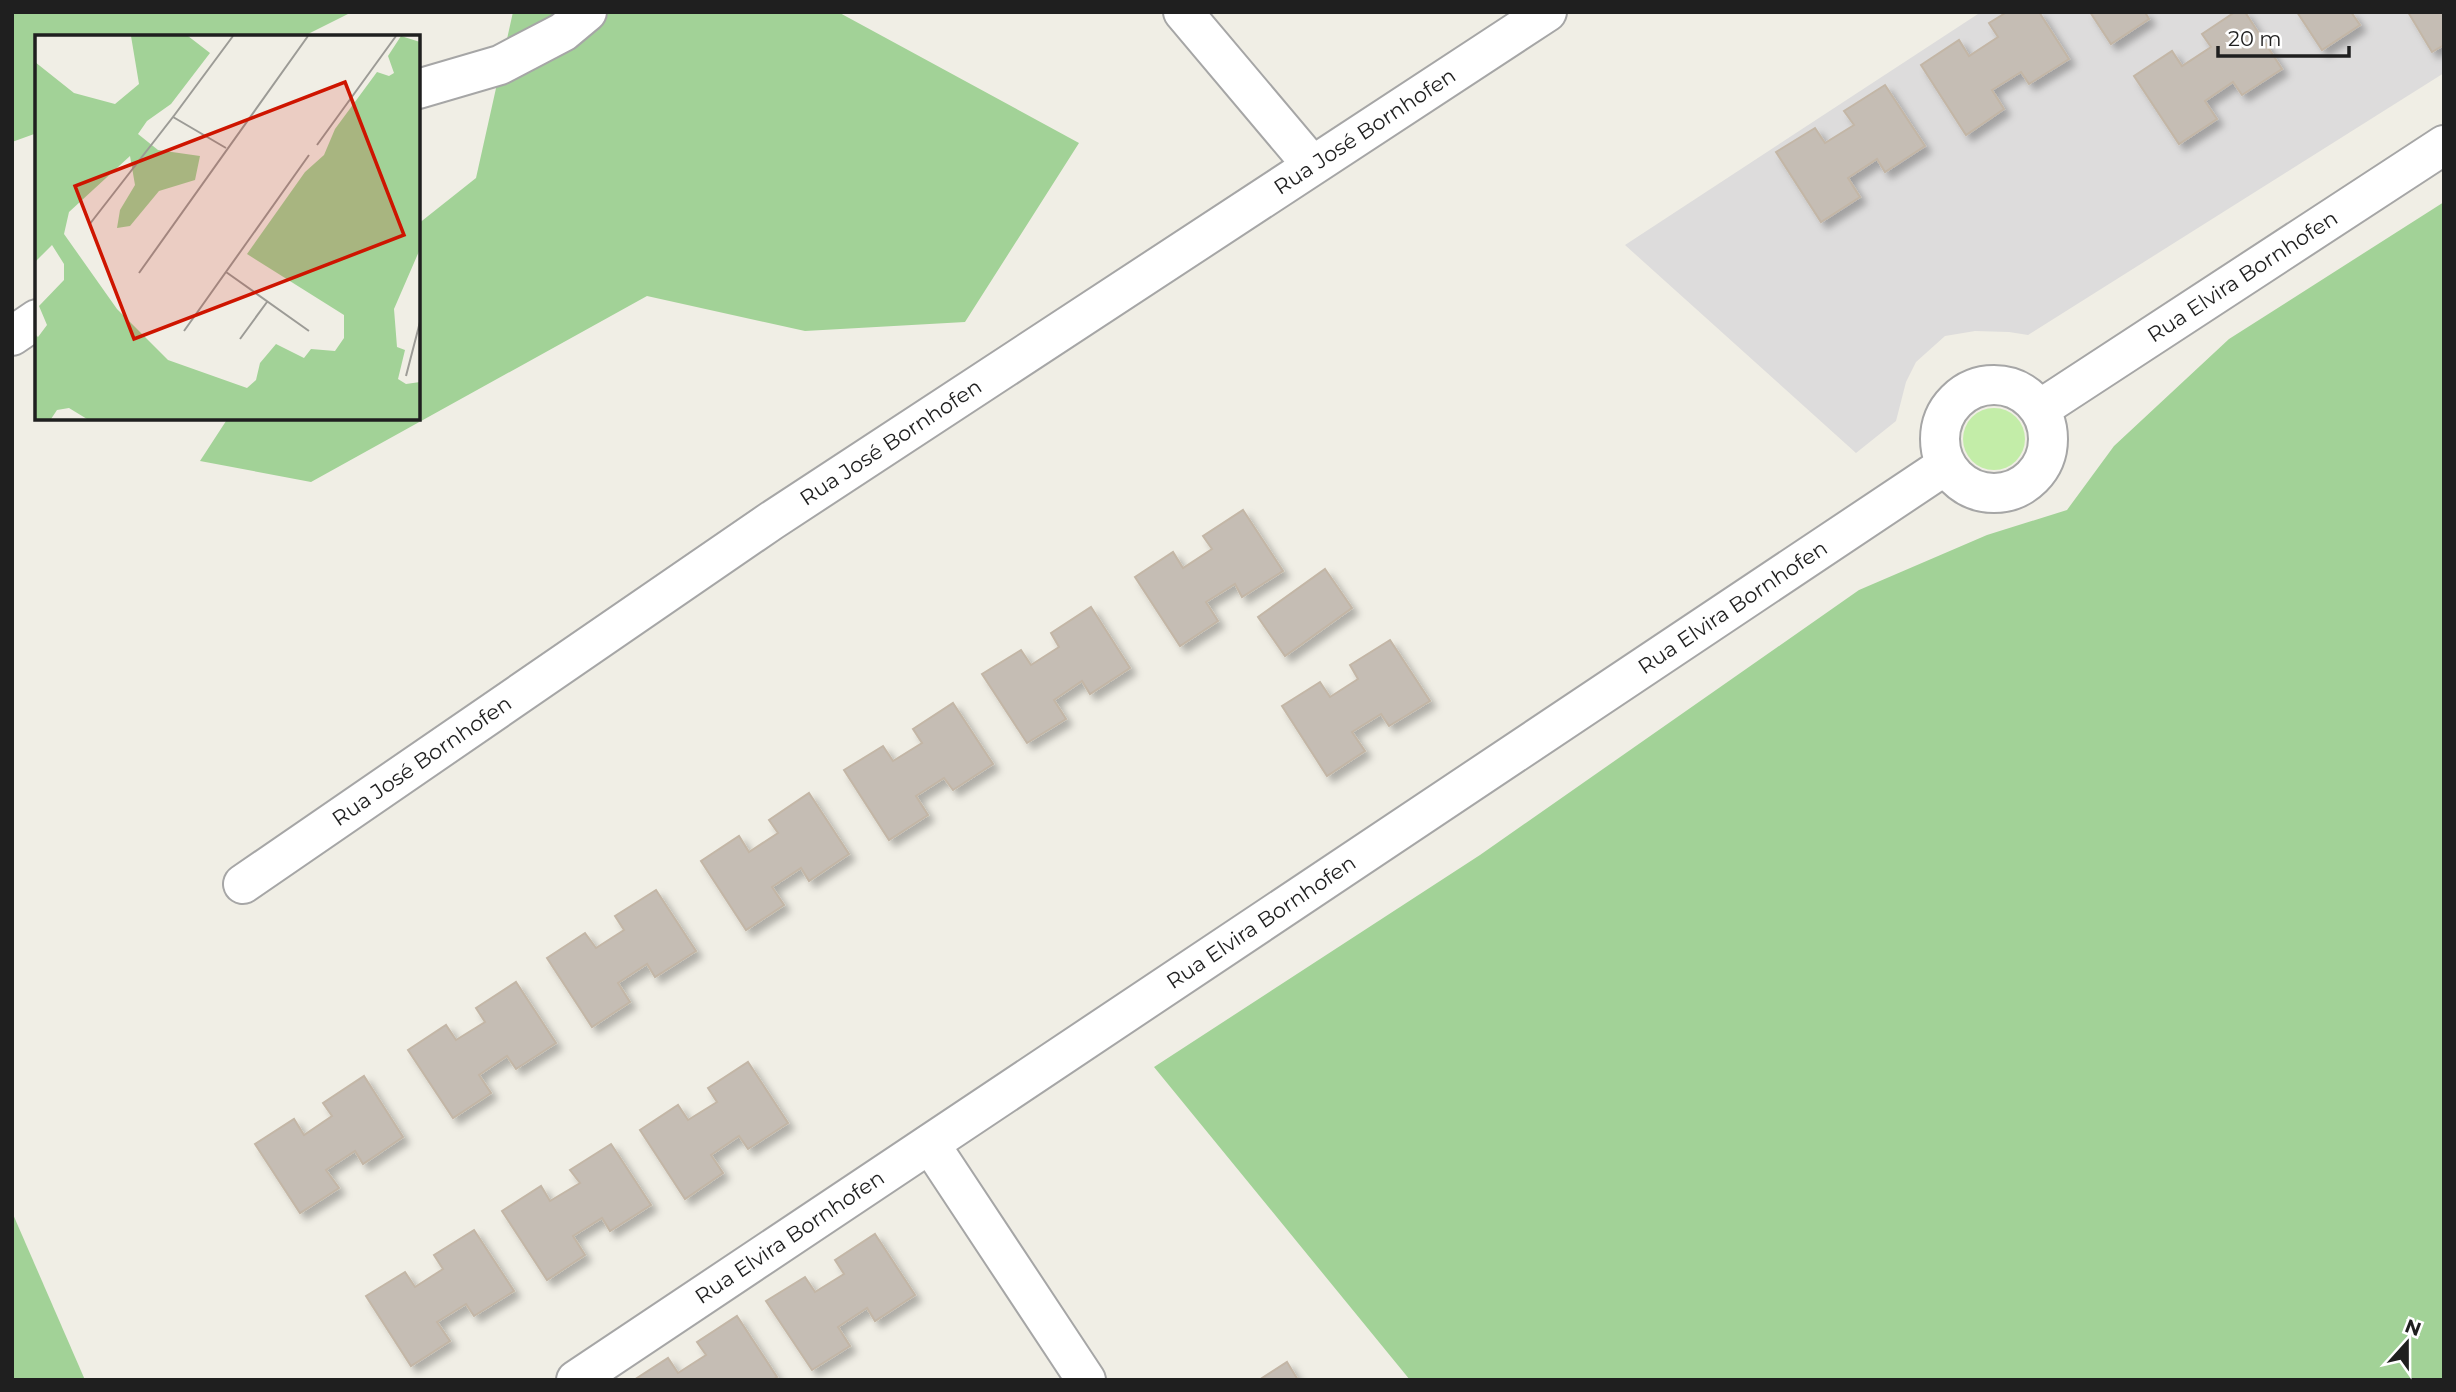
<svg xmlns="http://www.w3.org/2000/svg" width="2456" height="1392" font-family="Montserrat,sans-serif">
<defs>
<filter id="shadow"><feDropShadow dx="6" dy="6" stdDeviation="3.5" flood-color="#0004"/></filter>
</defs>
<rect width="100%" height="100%" fill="#f0eee5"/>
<!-- residential -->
<path fill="#dddcdc" d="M 1981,12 L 2444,12 L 2444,73 L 2028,335 L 2009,332 L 1975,331 L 1945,336 L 1916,362 L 1906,382 L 1896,421 L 1856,453 L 1625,245 Z"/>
<!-- grass -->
<circle fill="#c3eda8" cx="1994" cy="439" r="31"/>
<!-- forest -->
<g fill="#a2d297">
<path d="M 12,12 L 352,12 L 302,37 L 37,37 L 37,133 L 12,142 Z"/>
<path d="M 513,12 L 838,12 L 1079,143 L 965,322 L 805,331 L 647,296 L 311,482 L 200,461 L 228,418 L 418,418 L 418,224 L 476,178 Z"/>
<path d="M 2444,202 L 2444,1380 L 1410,1380 L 1154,1067 L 1480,855 L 1859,590 L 1987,535 L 2067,510 L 2114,446 L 2229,339 Z"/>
<path d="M 12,1212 L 85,1380 L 12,1380 Z"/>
</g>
<!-- building -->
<g fill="#c5bdb4" stroke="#c3b6a6" stroke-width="2" filter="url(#shadow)">
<path d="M 2007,12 L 2039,12 L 2069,59 L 2029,84 L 2021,72 L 1992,90 L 2004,109 L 1966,135 L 1921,65 L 1959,40 L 1969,56 L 1998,37 L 1989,23 Z"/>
<path d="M 2090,12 L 2145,12 L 2149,19 L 2111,44 Z"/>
<path d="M 2235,12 L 2245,12 L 2282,69 L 2242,95 L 2233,82 L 2205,101 L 2217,119 L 2179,144 L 2134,76 L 2172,51 L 2182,66 L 2211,47 L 2202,34 Z"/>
<path d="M 2297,12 L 2351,12 L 2360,25 L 2322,50 Z"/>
<path d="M 2408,12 L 2444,12 L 2444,45 L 2432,52 Z"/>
<path d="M 1885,85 L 1925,146 L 1885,172 L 1877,159 L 1848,178 L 1860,197 L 1821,222 L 1776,152 L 1815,128 L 1825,143 L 1854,125 L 1844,111 Z"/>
<path d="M 1243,510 L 1283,571 L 1242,597 L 1235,584 L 1206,602 L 1218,621 L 1180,646 L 1135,577 L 1173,552 L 1183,568 L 1212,549 L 1203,536 Z"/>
<path d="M 1325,569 L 1352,608 L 1285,656 L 1258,617 Z"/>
<path d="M 1091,607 L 1130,668 L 1090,694 L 1082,681 L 1054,700 L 1066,719 L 1027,743 L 982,674 L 1021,650 L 1031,665 L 1059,647 L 1051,633 Z"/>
<path d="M 1390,640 L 1430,701 L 1389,726 L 1381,714 L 1352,732 L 1365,751 L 1327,776 L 1282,706 L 1320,682 L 1330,697 L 1358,679 L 1350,665 Z"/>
<path d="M 953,703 L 993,764 L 953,790 L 944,778 L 916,796 L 928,815 L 889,840 L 844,770 L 883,746 L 893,761 L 922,743 L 913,729 Z"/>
<path d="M 809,793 L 849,854 L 809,881 L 801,868 L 772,887 L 784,905 L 746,930 L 701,861 L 739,836 L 749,852 L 778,833 L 769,820 Z"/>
<path d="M 656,890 L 696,951 L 655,977 L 647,964 L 618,983 L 630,1002 L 592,1027 L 547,958 L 585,933 L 596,948 L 624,930 L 615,916 Z"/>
<path d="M 516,982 L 556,1043 L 516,1069 L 507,1056 L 479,1075 L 491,1093 L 453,1118 L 408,1050 L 446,1025 L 456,1040 L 485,1022 L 476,1008 Z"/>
<path d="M 748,1062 L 788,1123 L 748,1149 L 739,1136 L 711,1155 L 723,1173 L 685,1199 L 640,1130 L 678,1105 L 688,1120 L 717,1102 L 708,1088 Z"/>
<path d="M 364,1076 L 403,1137 L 363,1164 L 355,1151 L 326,1170 L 339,1188 L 300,1213 L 255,1144 L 294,1119 L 304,1135 L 332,1116 L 323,1103 Z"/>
<path d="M 611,1144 L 651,1205 L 610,1231 L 602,1218 L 573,1236 L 585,1255 L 547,1280 L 502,1211 L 541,1186 L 550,1201 L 580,1183 L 570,1170 Z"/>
<path d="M 474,1230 L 514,1291 L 474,1316 L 466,1304 L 437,1322 L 450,1341 L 411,1366 L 366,1296 L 405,1272 L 415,1287 L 443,1269 L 434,1255 Z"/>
<path d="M 875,1234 L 915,1295 L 875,1321 L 867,1308 L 838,1327 L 850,1346 L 812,1370 L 766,1301 L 805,1277 L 815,1292 L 844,1274 L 835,1260 Z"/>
<path d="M 737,1316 L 777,1377 L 772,1380 L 634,1380 L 668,1358 L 678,1373 L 706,1355 L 697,1342 Z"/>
<path d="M 1287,1362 L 1298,1380 L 1259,1380 Z"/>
</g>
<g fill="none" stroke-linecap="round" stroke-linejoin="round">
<!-- minor casing -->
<g stroke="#a6a6a6" stroke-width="42">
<g id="minor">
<path d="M 1183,12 L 1312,165"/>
<path d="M 418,89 L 500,65 L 563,32 L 587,12"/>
<path d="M 12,336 L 37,319"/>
<circle cx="1994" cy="439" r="54"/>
<path id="s1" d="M 2040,409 L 2444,145"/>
<path id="s2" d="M 243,884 L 771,521 L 1547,12"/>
<path d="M 930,1144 L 1086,1380"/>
<path id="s3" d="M 576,1380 L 1946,465"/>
</g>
</g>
<!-- minor -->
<use href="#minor" stroke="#fff" stroke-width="38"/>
</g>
<g text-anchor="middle" stroke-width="5" stroke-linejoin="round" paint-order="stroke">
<!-- street labels -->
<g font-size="21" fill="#1f1f1f" stroke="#fff">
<text dy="7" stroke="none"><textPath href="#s2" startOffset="1351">Rua José Bornhofen</textPath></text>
<text dy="7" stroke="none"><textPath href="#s1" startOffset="242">Rua Elvira Bornhofen</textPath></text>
<text dy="7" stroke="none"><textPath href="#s2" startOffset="784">Rua José Bornhofen</textPath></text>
<text dy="7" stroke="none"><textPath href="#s3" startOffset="1391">Rua Elvira Bornhofen</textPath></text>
<text dy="7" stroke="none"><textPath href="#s2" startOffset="217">Rua José Bornhofen</textPath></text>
<text dy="7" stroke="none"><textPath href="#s3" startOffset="824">Rua Elvira Bornhofen</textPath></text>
<text dy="7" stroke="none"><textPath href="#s3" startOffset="257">Rua Elvira Bornhofen</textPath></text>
</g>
</g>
<!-- overview -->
<g transform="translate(35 35)">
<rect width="385" height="385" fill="#f0eee5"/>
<path d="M 96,1 L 153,1 L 175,18 L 136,69 L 112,86 L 103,99 L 123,115 L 165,121 L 160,145 L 124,156 L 95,191 L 82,193 L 85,175 L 100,150 L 95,121 L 34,177 L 29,199 L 82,274 L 133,325 L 212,353 L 221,345 L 225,328 L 241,309 L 269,323 L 276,314 L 300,316 L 309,303 L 309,280 L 212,219 L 270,137 L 289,120 L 300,94 L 342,37 L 354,41 L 359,38 L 353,21 L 366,1 L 385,7 L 385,214 L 359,274 L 362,312 L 370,315 L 363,344 L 371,349 L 385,347 L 385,384 L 52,384 L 34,373 L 22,375 L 16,384 L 0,384 L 0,299 L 3,302 L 12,290 L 4,271 L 29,245 L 29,229 L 17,210 L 0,227 L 0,27 L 39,58 L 80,69 L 104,49 Z" fill="#a2d297"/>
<path fill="none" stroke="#9c9b96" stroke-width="2" d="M 138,82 L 198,1M 282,110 L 361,1M 54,190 L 138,82 L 191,113M 191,237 L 274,296M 104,238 L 273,1M 149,296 L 274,120M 205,304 L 232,267M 371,341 L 385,287"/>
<path fill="#ce1500" fill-opacity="0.15" stroke="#ce1500" stroke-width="3.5" d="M 310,47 L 369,200 L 99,304 L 40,151 Z"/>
<rect width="385" height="385" fill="none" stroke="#1f1f1f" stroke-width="3.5"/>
</g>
<!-- border -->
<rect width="2456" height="1392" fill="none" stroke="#1f1f1f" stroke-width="28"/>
<!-- north arrow -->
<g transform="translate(2407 1343) rotate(21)" stroke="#ffffff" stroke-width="5" paint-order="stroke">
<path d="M0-5L12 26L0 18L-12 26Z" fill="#1f1f1f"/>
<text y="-10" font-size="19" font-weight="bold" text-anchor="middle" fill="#1f1f1f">N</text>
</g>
<!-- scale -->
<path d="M2218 46v10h131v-10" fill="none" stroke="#1f1f1f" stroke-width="3.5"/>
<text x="2228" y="46" font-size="21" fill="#1f1f1f" stroke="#ffffff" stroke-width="5" paint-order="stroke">20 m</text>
</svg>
